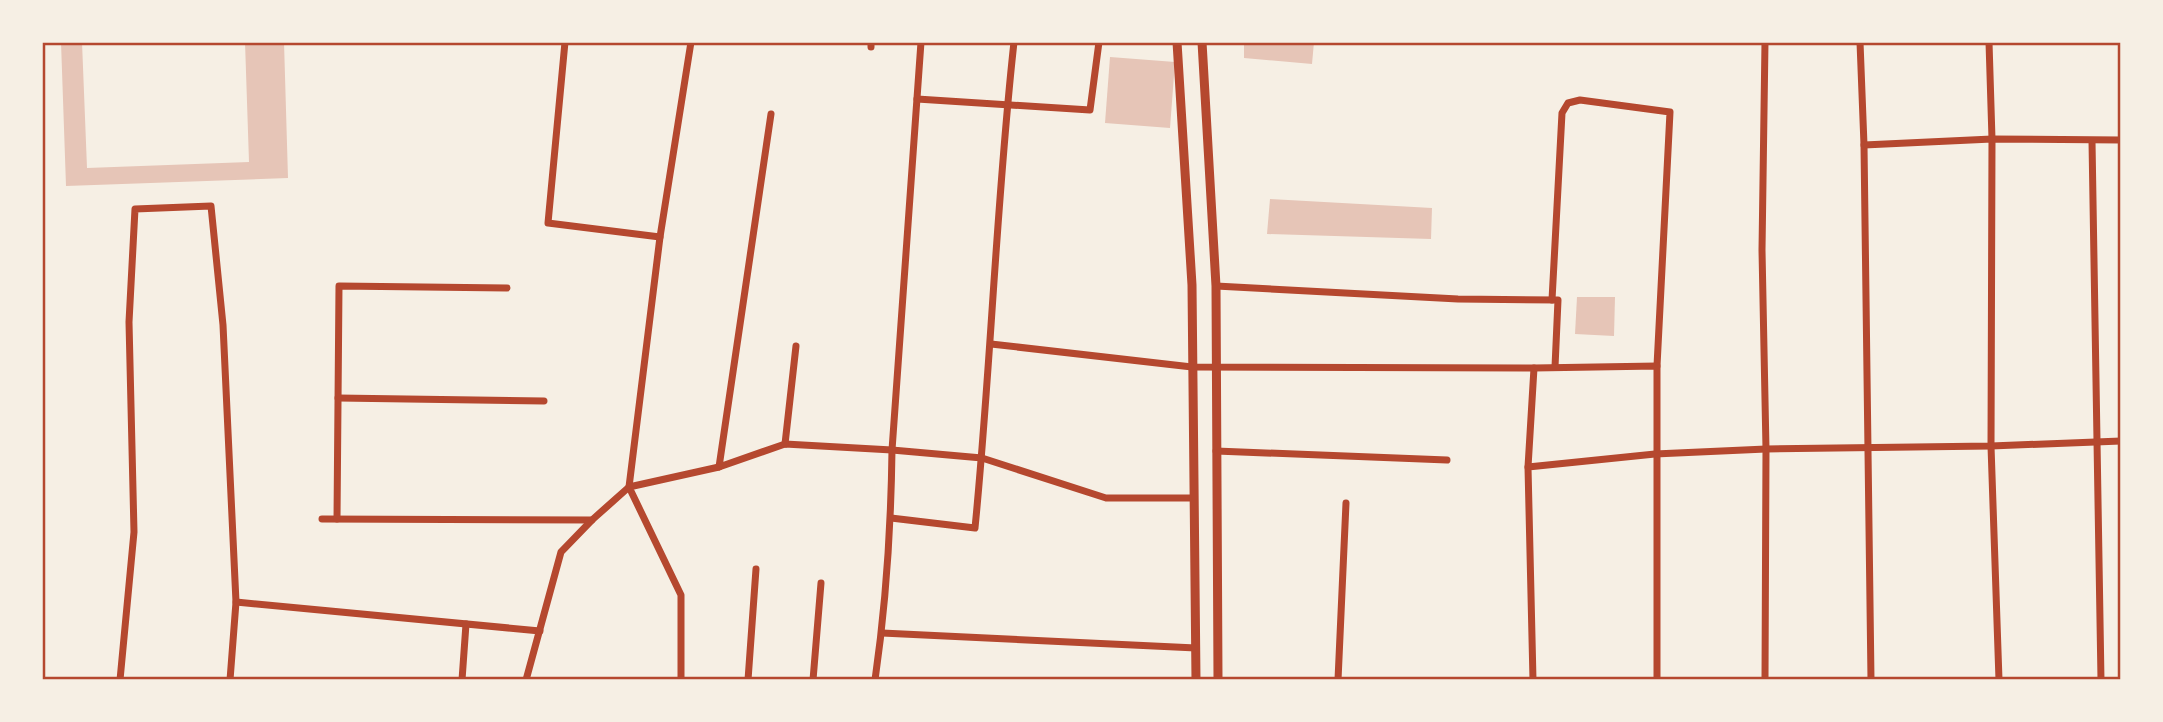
<svg xmlns="http://www.w3.org/2000/svg" width="2163" height="722" font-family="Helvetica,sans-serif">
<rect width="100%" height="100%" fill="#f6efe4"/>
<!-- building -->
<g fill="#e6c5b7">
<path d="M 61,42 L 82,42 L 87,168 L 249,162 L 245,42 L 284,42 L 288,178 L 66,186 Z"/>
<path d="M 1244,42 L 1314,42 L 1312,64 L 1244,58 Z"/>
<path d="M 1110,57 L 1175,62 L 1170,128 L 1105,123 Z"/>
<path d="M 1270,199 L 1432,208 L 1431,239 L 1267,234 Z"/>
<path d="M 1577,297 L 1615,297 L 1614,336 L 1575,334 Z"/>
</g>
<g fill="none" stroke-linecap="round" stroke-linejoin="round">
<!-- minor -->
<g stroke="#b5482f" stroke-width="7">
<path d="M 565,42 L 548,223 L 660,237"/>
<path d="M 1860,42 L 1864,145 L 1871,680"/>
<path d="M 1989,42 L 1992,139 L 1991,446 L 1999,680"/>
<path d="M 871,47 L 871,42"/>
<path d="M 917,99 L 1090,110 L 1099,42"/>
<path d="M 771,114 L 719,467 L 785,444 L 892,450 L 982,458 L 1106,498 L 1194,498"/>
<path d="M 2092,141 L 2101,680"/>
<path d="M 1864,145 L 1992,139 L 2121,140"/>
<path d="M 1216,286 L 1458,299 L 1558,300 L 1555,367"/>
<path d="M 1552,300 L 1562,113 L 1568,103 L 1580,100 L 1670,112 L 1657,366"/>
<path d="M 991,344 L 1192,367 L 1534,368 L 1528,467"/>
<path d="M 1534,368 L 1657,366 L 1657,680"/>
<path d="M 338,398 L 544,401"/>
<path d="M 785,444 L 796,346"/>
<path d="M 1216,451 L 1447,460"/>
<path d="M 891,518 L 975,528 C 991,366 996,204 1014,42"/>
<path d="M 322,519 L 592,520"/>
<path d="M 337,519 L 339,286 L 507,288"/>
<path d="M 236,602 L 540,631"/>
<path d="M 882,633 L 1196,648"/>
<path d="M 120,680 L 134,532 L 129,322 L 135,209 L 211,206 L 223,325 L 236,602 L 230,680"/>
<path d="M 462,680 L 466,624"/>
<path d="M 526,680 L 561,552 L 592,520 L 629,487 L 660,237 L 691,42"/>
<path d="M 681,680 L 681,595 L 629,487 L 719,467"/>
<path d="M 748,680 L 756,569"/>
<path d="M 813,680 L 821,583"/>
<path d="M 875,680 C 886,604 891,527 892,450 L 921,42"/>
<path d="M 1338,680 L 1346,503"/>
<path d="M 1533,680 L 1528,467 L 1655,454 L 1766,449 L 1991,446 L 2121,441"/>
<path d="M 1765,680 L 1766,449 L 1762,250 L 1765,42"/>
</g>
<!-- tertiary -->
<g stroke="#b5482f" stroke-width="9">
<path d="M 1177,42 L 1192,285 L 1196,680"/>
<path d="M 1202,42 L 1216,286 L 1218,680"/>
</g>
</g>
<!-- border -->
<rect width="2163" height="722" fill="none" stroke="#f6efe4" stroke-width="88"/>
<rect x="44" y="44" width="2075" height="634" fill="none" stroke="#b5482f" stroke-width="2.5"/>
</svg>
